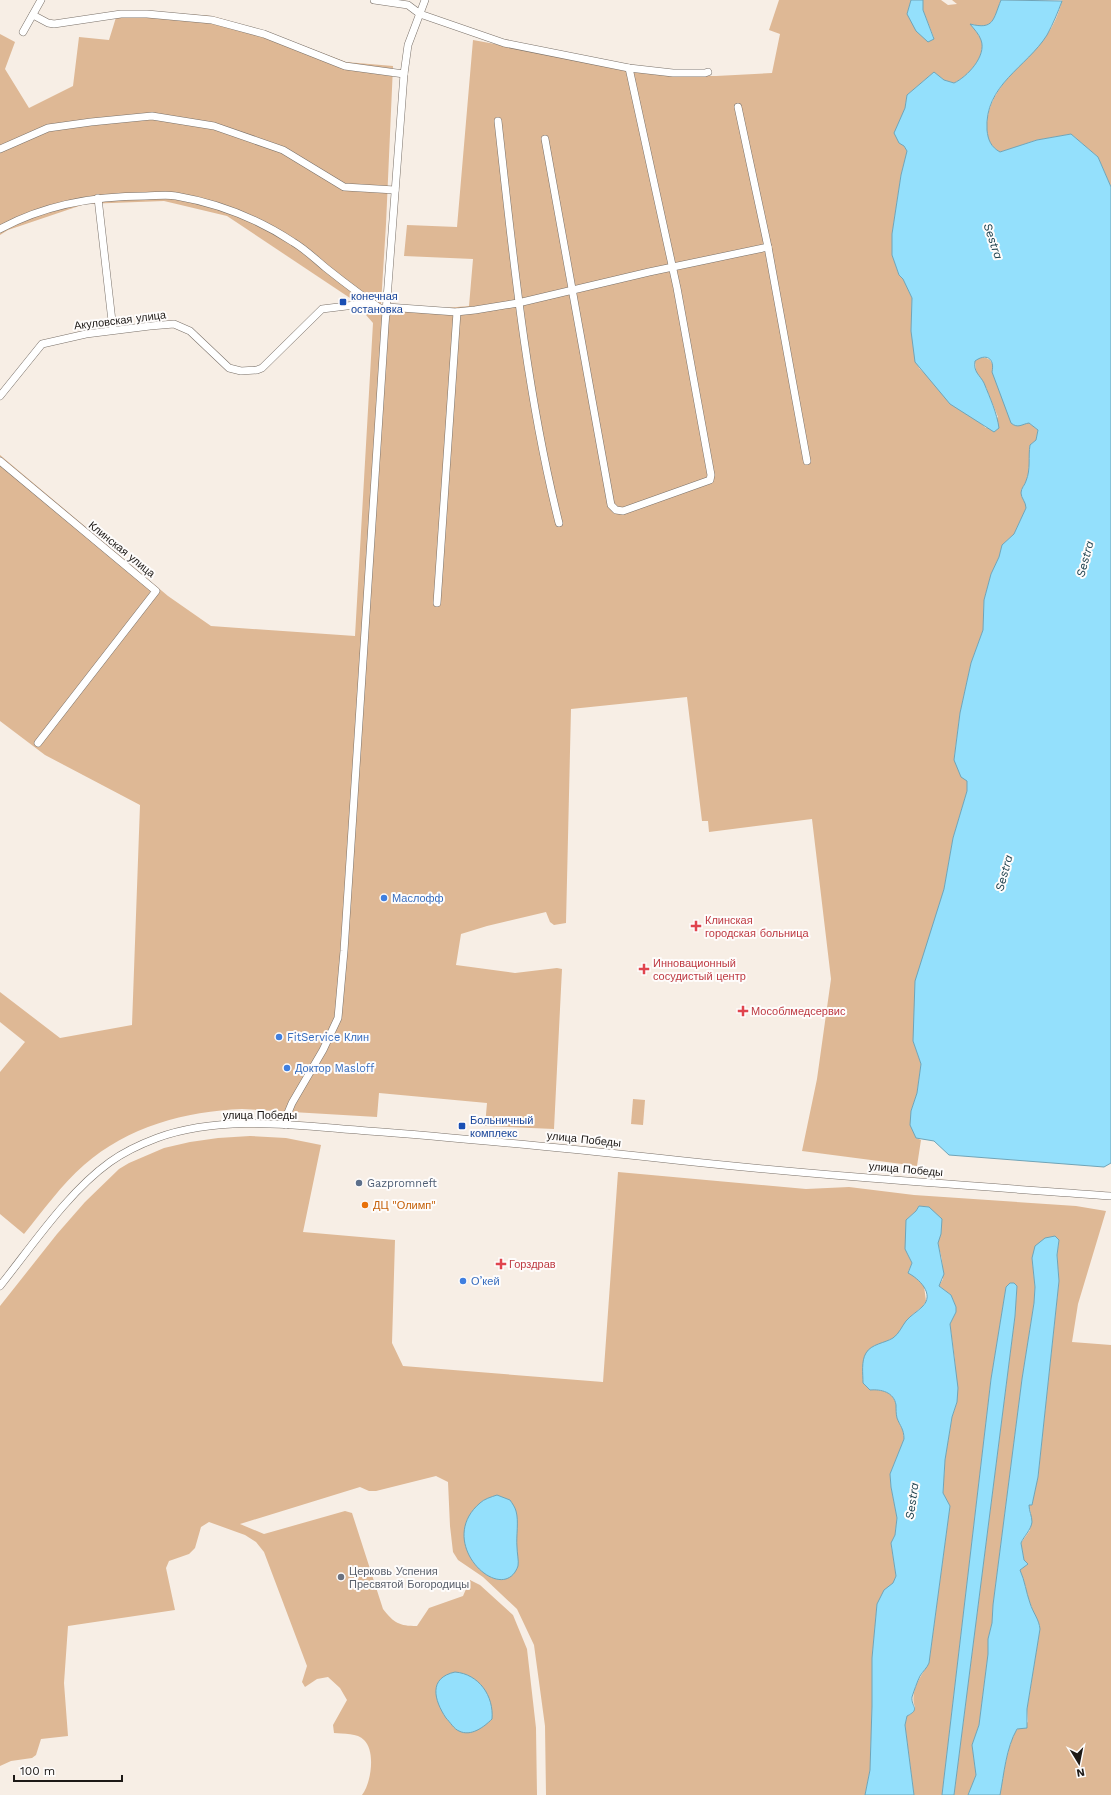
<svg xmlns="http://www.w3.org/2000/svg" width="1111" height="1795" font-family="'Work Sans',sans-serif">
<rect width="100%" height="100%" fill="#f7eee5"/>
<!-- green -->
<g fill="#deb895">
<path d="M 779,0 L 911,0 L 907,14 L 934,38 L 923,10 L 923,0 L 941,0 L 948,5 L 957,4 L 952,0 L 1001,0 C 994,19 994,30 971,24 C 974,29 979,34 981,40 C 987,56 967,77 954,83 L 944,80 L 934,72 L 907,95 L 905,108 L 895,133 L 907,151 L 901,175 L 892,234 L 892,255 L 899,275 L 903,279 L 912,298 L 911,331 L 919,368 L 986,428 L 998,417 L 984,383 L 976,373 L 975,361 C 980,357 984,356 990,360 L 1025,423 L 1029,423 L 1038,430 L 1036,440 L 1030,445 C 1028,457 1031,469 1026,481 C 1025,485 1021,488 1021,493 C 1021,498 1026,502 1026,508 L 1014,534 L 1002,545 L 999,557 L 991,574 L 984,600 L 983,630 L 971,663 L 960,713 L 954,759 L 967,781 L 967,791 L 953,838 L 944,889 L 932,930 L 913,1041 L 921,1064 L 917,1093 L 911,1111 L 916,1138 L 921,1140 L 917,1166 L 802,1151 L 817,1079 L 831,979 L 812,819 L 709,832 L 708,821 L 702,821 L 687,697 L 571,709 L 566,923 L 554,925 L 550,922 L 546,912 L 487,926 L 461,934 L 456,965 L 515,973 L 557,968 L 562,969 L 554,1129 L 485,1126 L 487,1103 L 379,1093 L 377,1117 L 242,1109 C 186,1111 127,1127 84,1165 C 61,1185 43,1211 24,1234 L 0,1214 L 0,1072 L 25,1042 L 0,1022 L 0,992 L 60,1038 L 132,1025 L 140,805 L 45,755 L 0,721 L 0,455 L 168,596 L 211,626 L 355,636 L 373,323 L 353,300 L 227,216 L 164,201 L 85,204 L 8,230 L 0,235 L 0,34 L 15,42 L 5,69 L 29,108 L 73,86 L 79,37 L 109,40 L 118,11 L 147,11 L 212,16 L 265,31 L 346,62 L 393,66 L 386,224 L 381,304 L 387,313 L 469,306 L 473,259 L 404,256 L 407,225 L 457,227 L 473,40 L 668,76 L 716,76 L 772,73 L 780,34 L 769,30 Z"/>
<path d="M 1062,0 L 1111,0 L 1111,187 L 1098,157 L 1071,134 L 1037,140 L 1000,152 C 991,147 988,140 987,130 C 985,89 1024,65 1046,36 C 1053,27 1060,11 1062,0 Z"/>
<path d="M 633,1099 L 645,1100 L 643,1125 L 631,1124 Z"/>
<path d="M 250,1136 L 286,1138 L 321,1145 L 303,1232 L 395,1240 L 392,1343 L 403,1366 L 603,1382 L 618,1172 L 806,1189 L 849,1187 L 914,1195 L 1076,1206 L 1106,1211 L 1078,1304 L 1072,1342 L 1111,1345 L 1111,1795 L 1000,1795 C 1002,1784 1009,1735 1018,1729 C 1021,1727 1024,1725 1028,1722 L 1027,1709 L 1040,1629 C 1039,1619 1033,1613 1030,1603 C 1026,1592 1025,1581 1020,1570 L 1028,1564 L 1024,1560 L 1021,1543 L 1030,1530 L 1031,1514 L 1029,1505 L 1032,1504 L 1038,1477 L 1059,1281 L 1057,1255 L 1059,1240 L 1055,1236 L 1032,1258 L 1035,1287 L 1034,1303 L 1022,1379 L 993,1605 L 992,1623 L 988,1639 L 988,1654 L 979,1725 L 972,1745 L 976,1775 L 968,1795 L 954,1795 L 1015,1316 L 1017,1286 L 1006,1287 L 991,1379 L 942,1795 L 914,1795 L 905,1725 L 907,1716 L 911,1714 L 915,1707 C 909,1692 921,1676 929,1663 L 950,1506 L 943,1493 L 945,1460 L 952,1417 L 957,1402 L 955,1361 L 950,1324 L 956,1312 L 956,1307 L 951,1295 L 939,1286 L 943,1279 L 942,1260 L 938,1243 L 940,1217 L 932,1212 L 929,1207 L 919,1206 L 916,1211 L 906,1220 L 907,1253 L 912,1263 L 908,1272 L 920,1280 L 924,1286 L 926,1301 L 923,1306 L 912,1315 L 895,1337 L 887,1341 L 863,1361 L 864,1383 L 870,1390 C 881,1389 894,1392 896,1405 C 896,1409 896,1414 897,1418 C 900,1426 904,1429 904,1439 L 890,1474 L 891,1487 L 897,1518 L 895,1535 L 891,1544 L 896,1576 L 893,1583 L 877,1604 L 872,1658 L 872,1706 L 870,1770 L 865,1795 L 546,1795 L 545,1726 L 534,1645 L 517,1609 L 483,1577 L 458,1560 L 453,1552 L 450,1526 L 448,1482 L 436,1476 L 376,1491 L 369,1491 L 360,1487 L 240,1524 L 264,1534 L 345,1511 L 352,1513 L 383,1609 C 394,1623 399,1626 417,1626 L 429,1608 L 463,1596 L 470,1580 L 480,1585 L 513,1615 L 527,1649 L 536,1728 L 537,1795 L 362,1795 C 371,1784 376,1751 364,1740 C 358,1733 343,1734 334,1733 L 333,1725 L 347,1700 L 340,1688 L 328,1677 L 317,1679 L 305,1687 L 302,1682 L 307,1666 L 264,1552 L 256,1542 L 245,1535 L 209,1522 L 201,1527 L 195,1548 L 189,1554 L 169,1561 L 166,1568 L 175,1610 L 68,1626 L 64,1683 L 68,1736 L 41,1739 L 36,1755 L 32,1758 L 11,1761 L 0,1766 L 0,1306 L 57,1234 L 85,1202 L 119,1169 L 129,1163 L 164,1148 L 190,1142 L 218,1138 Z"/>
</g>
<!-- water -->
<g fill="#94e0fc" stroke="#70a4b7">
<path d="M 911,0 L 923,0 L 923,10 L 934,39 L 928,42 L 916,31 L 907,14 Z"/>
<path d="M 1001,0 L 1062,1 C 1058,12 1053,24 1047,35 C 1027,67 984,85 987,130 C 988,140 991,147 1000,152 L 1037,140 L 1071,134 L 1098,157 L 1111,187 L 1111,1163 L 1104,1167 L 949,1155 L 934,1141 L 916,1138 L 910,1125 L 911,1111 L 917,1093 L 921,1064 L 913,1041 L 915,981 L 944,889 L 953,838 L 967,791 L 967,781 L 961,777 L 954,760 L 960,713 L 971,663 L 983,630 L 984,600 L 991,574 L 999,557 L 1002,545 L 1014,534 L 1026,508 C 1026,502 1021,498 1021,493 C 1021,488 1025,485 1026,481 C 1031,469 1028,457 1030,445 L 1036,440 L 1038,430 L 1029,423 C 1022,424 1018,429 1011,423 L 992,372 C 995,358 986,353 975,361 C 973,372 980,375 984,383 C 990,398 997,413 999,428 L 994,432 L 950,404 L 915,362 L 911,331 L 912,298 L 903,279 L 899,275 L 892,255 L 892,234 L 901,175 L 907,151 L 904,146 L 899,143 L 894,133 L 905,108 L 907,95 L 934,72 L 944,80 L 954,83 C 967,77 987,56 981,40 C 979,34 974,29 970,24 C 994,30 993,20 1001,0 Z"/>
<path d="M 919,1206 L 929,1207 L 942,1219 L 941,1234 L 938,1243 L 944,1274 L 939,1286 L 951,1295 L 956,1307 L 956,1312 L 950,1324 L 958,1388 L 957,1402 L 952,1417 L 945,1460 L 943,1493 L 950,1506 L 929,1663 C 927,1668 923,1671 920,1676 C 917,1682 914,1691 912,1697 C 911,1707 921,1709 907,1716 L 905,1725 L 914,1795 L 865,1795 L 870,1770 L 872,1706 L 872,1658 L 877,1604 L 884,1590 L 893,1583 L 896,1576 L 891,1543 L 895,1535 L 897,1518 L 891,1487 L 890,1474 L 904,1439 C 904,1429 900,1426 897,1418 C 896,1414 896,1409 896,1405 C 894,1392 881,1389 870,1390 L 863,1383 C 863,1374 861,1361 866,1353 C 871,1344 885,1343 893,1338 C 899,1334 902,1326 906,1321 C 911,1315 917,1312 922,1307 C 936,1294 918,1278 908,1273 L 912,1263 L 905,1249 L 906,1220 L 916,1211 Z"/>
<path d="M 1055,1236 L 1059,1240 L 1057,1255 L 1059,1281 L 1038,1477 L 1032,1505 L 1029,1505 C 1029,1511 1032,1516 1032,1522 C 1031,1530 1024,1536 1021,1543 L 1024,1560 L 1028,1564 L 1020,1570 C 1025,1581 1026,1592 1030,1603 C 1033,1613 1039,1619 1040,1629 L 1027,1709 L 1027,1728 L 1017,1729 C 1006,1748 1004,1774 1000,1795 L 968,1795 L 976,1775 L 972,1745 L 979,1725 L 988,1654 L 988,1639 L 992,1623 L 993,1605 L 1022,1379 L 1034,1303 L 1035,1287 L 1032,1258 L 1035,1246 L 1045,1238 Z"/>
<path d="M 1010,1283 L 1014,1283 L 1017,1286 L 1015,1316 L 954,1795 L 942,1795 L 991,1379 L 1006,1287 Z"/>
<path d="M 497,1495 L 510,1500 C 512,1503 515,1507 516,1511 C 519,1521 516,1536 517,1547 C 517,1553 519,1561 518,1566 C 503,1608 433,1543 480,1503 C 484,1499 491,1497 497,1495 Z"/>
<path d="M 455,1672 C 479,1674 494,1696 492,1719 C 484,1727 471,1737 459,1731 C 454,1729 450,1722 446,1718 C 434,1700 428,1678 455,1672 Z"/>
</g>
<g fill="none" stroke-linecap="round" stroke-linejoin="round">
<!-- minor casing -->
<g stroke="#7a7169" stroke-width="8">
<g id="minor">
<path d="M 374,0 L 408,5 L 420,14 L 504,43 L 629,68 L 673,73 L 705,73 L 708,72"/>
<path d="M 33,15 L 48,23 L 54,24 L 121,14 L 147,14 L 212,20 L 264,34 L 345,66 L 404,74"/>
<path d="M 23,32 L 41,0"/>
<path d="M 738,107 L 768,247 L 807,461"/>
<path d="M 498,121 C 513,256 526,391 559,523"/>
<path d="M 545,139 L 611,505 L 616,510 L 623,511 L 710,480 L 711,475 L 677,288 L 629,68"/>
<path d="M 0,149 L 48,128 L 91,122 L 152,116 L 214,126 L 283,150 L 344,187 L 395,190"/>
<path d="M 98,198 L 113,330"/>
<path d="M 0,229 C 44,205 96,196 146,196 C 155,196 166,194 176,196 C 217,203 258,219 293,242 C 305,249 315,259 326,268 C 346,284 366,299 387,313"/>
<path d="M 387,307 L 456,312 L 475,310 L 518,303 L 649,272 L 768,247"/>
<path d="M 0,396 L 42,344 L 86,334 L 150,326 L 174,324 L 190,331 L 229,368 L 241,371 L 257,370 L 262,368 L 322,309 L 371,303"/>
<path d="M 0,461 L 156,591 L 38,743"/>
<path d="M 437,603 L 457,312"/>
<path d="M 286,1125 L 287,1115 L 292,1103 L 323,1050 L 338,1018 L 344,951 L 385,325 L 404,74 L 408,45 L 425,0"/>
<path d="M 0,1286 C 32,1246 68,1192 110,1162 C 124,1152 141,1144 157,1138 C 224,1114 299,1126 368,1131 C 465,1138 561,1148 657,1158 C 808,1175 960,1185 1111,1196"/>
</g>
</g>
<!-- minor -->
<use href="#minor" stroke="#fff" stroke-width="7"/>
</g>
<!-- markers -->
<g fill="#1a4fb4" stroke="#fefcfb" stroke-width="1.5">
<rect x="339" y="298" width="8" height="8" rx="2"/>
<rect x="458" y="1122" width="8" height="8" rx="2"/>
</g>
<g fill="#3f7fe0" stroke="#fefcfb" stroke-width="1.5">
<circle cx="384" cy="898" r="4"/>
<circle cx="279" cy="1037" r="4"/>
<circle cx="287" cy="1068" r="4"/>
<circle cx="463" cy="1281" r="4"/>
</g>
<g fill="#e0444e" stroke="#fefcfb" stroke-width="1.5">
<path d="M694 920h4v4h4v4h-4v4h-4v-4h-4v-4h4z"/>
<path d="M642 963h4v4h4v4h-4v4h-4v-4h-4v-4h4z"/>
<path d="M741 1005h4v4h4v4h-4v4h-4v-4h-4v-4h4z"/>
<path d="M499 1258h4v4h4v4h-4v4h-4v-4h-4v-4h4z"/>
</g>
<circle fill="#5c6f8a" stroke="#fefcfb" stroke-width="1.5" cx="359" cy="1183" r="4"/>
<circle fill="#e8710a" stroke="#fefcfb" stroke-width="1.5" cx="365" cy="1205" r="4"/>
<circle fill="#6b7280" stroke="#fefcfb" stroke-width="1.5" cx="341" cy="1577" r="4"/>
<g text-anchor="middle" stroke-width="4" stroke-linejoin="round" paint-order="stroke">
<!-- transit labels -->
<g font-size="11" fill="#164399" stroke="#fefcfb" text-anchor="start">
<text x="351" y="300">конечная<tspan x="351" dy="13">остановка</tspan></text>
<text x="470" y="1124">Больничный<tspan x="470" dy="13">комплекс</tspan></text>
</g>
<!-- street labels -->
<g font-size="11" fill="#1d1916" stroke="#fefcfb">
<text transform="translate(120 320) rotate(-7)" y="4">Акуловская улица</text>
<text transform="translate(122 549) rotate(39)" y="4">Клинская улица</text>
<text x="260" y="1119">улица Победы</text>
<text transform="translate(584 1139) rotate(6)" y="4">улица Победы</text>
<text transform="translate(906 1169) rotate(5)" y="4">улица Победы</text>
</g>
<!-- shop labels -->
<g font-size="11" fill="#366cbe" stroke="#fefcfb" text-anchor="start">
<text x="392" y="902">Маслофф</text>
<text x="287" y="1041">FitService Клин</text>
<text x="295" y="1072">Доктор Masloff</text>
<text x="471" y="1285">О’кей</text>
</g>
<!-- health labels -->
<g font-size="11" fill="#be3a42" stroke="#fefcfb" text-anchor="start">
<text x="705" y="924">Клинская<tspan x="705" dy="13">городская больница</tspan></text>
<text x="653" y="967">Инновационный<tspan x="653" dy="13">сосудистый центр</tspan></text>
<text x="751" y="1015">Мособлмедсервис</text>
<text x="509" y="1268">Горздрав</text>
</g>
<!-- service labels -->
<g font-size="11" fill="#4e5e75" stroke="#fefcfb" text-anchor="start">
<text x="367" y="1187">Gazpromneft</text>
</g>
<!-- food labels -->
<g font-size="11" fill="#c56008" stroke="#fefcfb" text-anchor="start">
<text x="373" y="1209">ДЦ "Олимп"</text>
</g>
<!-- worship labels -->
<g font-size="11" fill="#5b616d" stroke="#fefcfb" text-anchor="start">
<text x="349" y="1575">Церковь Успения<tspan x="349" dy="13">Пресвятой Богородицы</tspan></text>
</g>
<!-- water labels -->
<g font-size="12" font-style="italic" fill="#1f424e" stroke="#fefcfb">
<text transform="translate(993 241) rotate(71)" y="4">Sestra</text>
<text transform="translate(1085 559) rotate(-75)" y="4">Sestra</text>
<text transform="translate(1004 873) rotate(-75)" y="4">Sestra</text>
<text transform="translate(912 1501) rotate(-82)" y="4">Sestra</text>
</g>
</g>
<!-- north arrow -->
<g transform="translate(1079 1763) rotate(170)" stroke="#fefcfb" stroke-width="3" paint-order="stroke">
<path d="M0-3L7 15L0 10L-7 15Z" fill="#1d1916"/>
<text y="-6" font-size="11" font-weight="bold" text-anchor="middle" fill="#1d1916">N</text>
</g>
<!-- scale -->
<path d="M14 1775v6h108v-6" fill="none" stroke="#1d1916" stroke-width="2"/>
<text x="20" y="1775" font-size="12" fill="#1d1916" stroke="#fefcfb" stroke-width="3" paint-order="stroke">100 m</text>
</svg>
